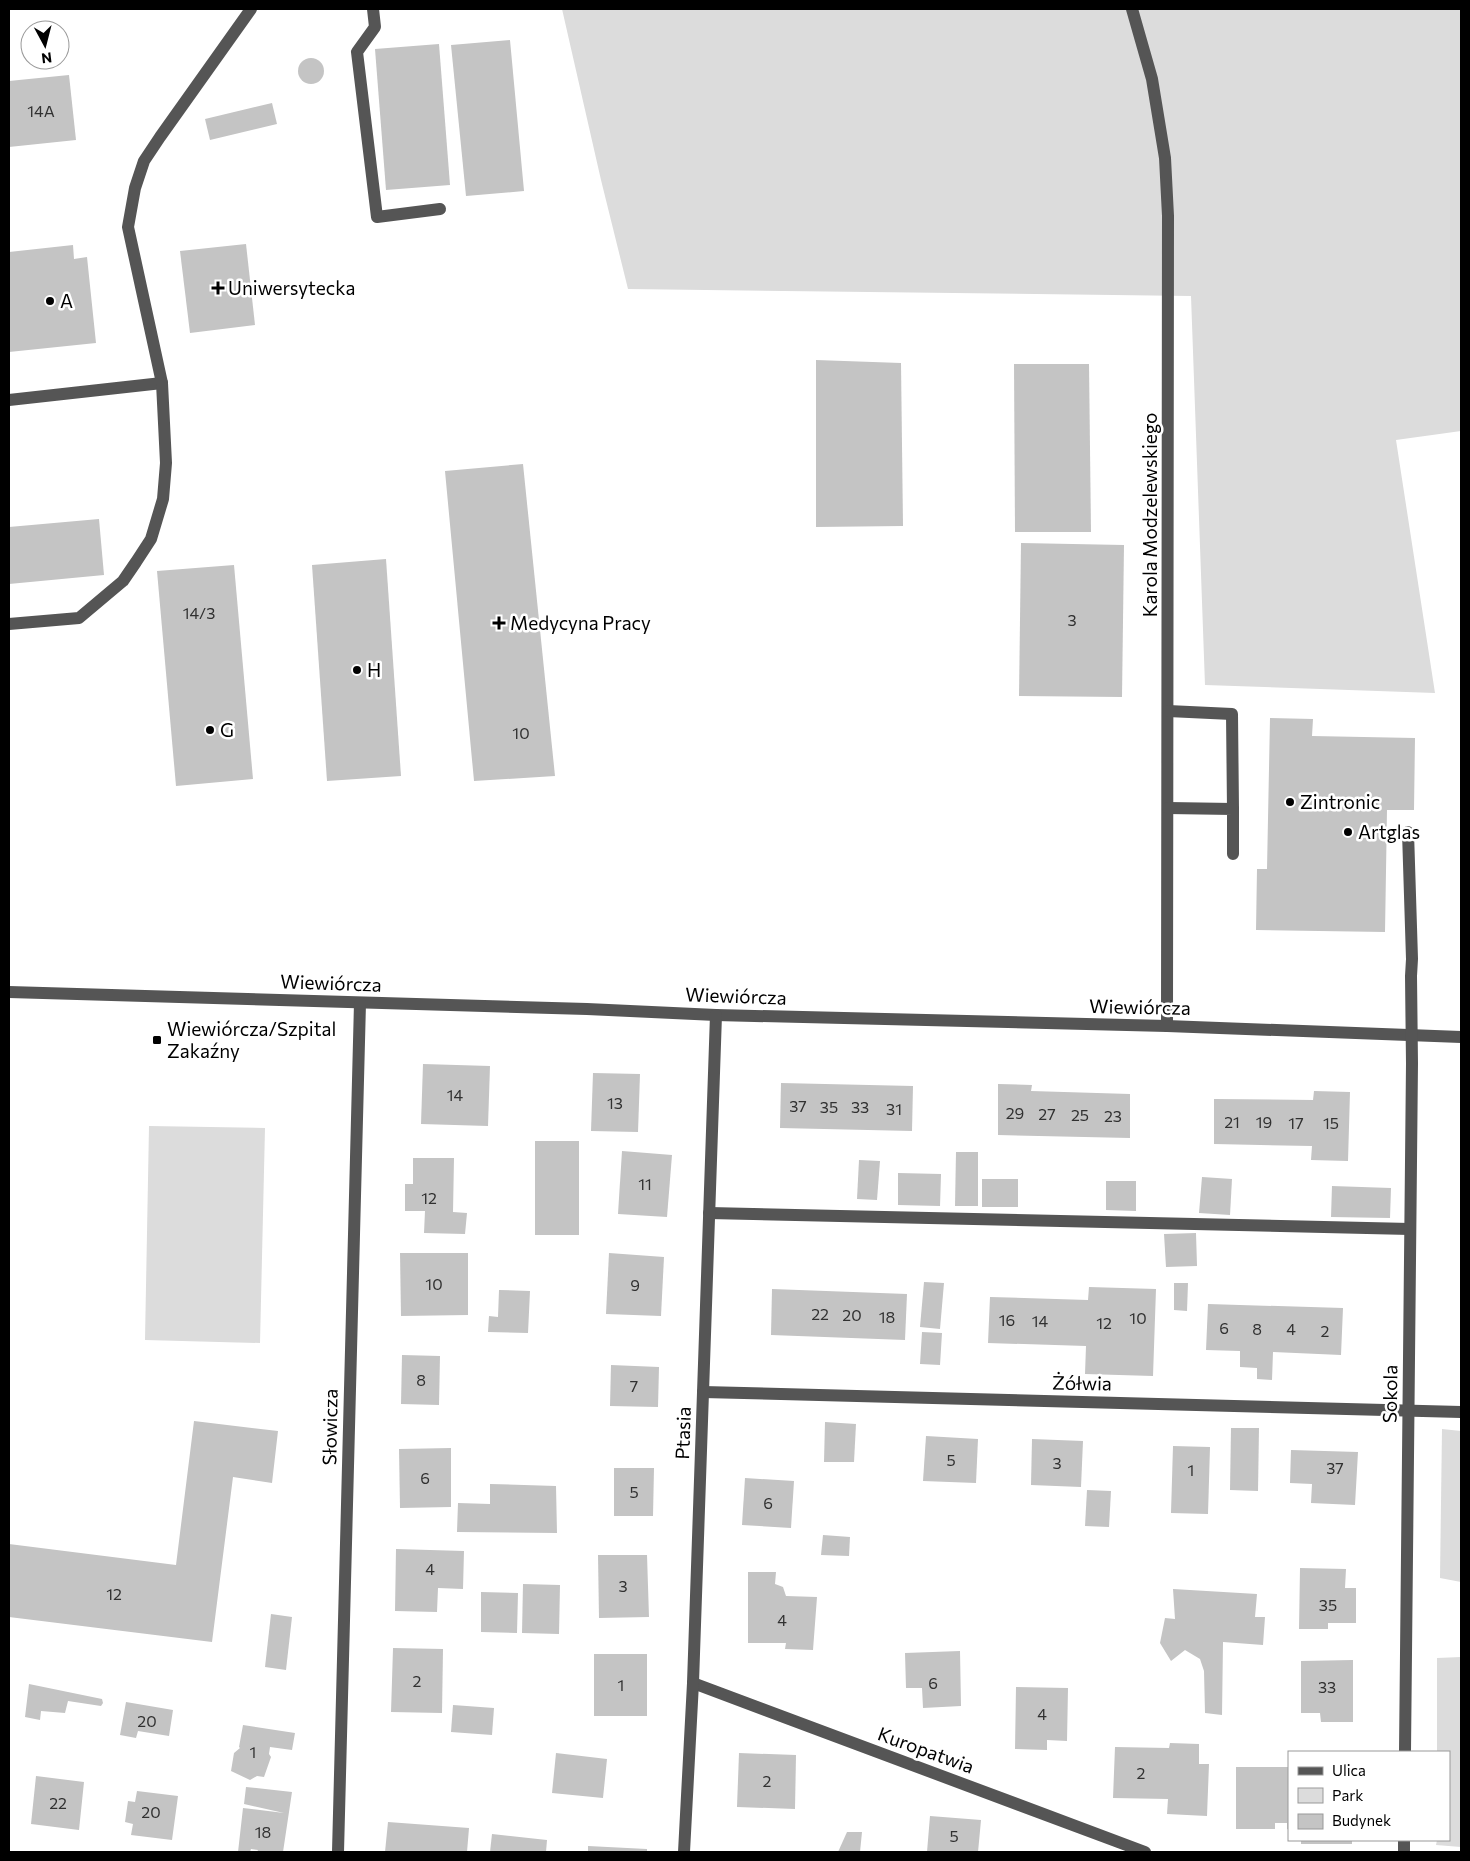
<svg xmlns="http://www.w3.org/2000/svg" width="1470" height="1861" font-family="Commissioner,sans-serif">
<rect width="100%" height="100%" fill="#fff"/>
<!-- green -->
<g fill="#dcdcdc">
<path d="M 562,9 L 1461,9 L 1461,431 L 1396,440 L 1435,693 L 1205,685 L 1191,296 L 628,289 L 601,180 Z"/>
<path d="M 149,1126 L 265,1128 L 260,1343 L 145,1340 Z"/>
<path d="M 1442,1429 L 1461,1431 L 1461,1582 L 1440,1578 Z"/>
<path d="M 1461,1657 L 1461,1847 L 1436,1845 L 1437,1840 L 1449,1840 L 1449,1752 L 1437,1752 L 1437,1658 Z"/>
</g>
<!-- building -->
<g fill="#c4c4c4">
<path d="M 510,40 L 524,191 L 466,196 L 451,45 Z"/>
<path d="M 439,44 L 450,185 L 386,190 L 375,49 Z"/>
<circle cx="311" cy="71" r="13"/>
<path d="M 69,75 L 76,140 L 9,147 L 9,81 Z"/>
<path d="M 272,103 L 277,124 L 210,140 L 205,119 Z"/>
<path d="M 246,244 L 255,325 L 190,333 L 180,251 Z"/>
<path d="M 73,245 L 74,259 L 87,257 L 96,343 L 9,352 L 9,252 Z"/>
<path d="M 816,360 L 901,363 L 903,526 L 816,527 Z"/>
<path d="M 1014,364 L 1089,364 L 1091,532 L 1015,532 Z"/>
<path d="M 523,464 L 555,776 L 474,781 L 445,471 Z"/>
<path d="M 99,519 L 104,575 L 9,584 L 9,527 Z"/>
<path d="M 1021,543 L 1124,545 L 1122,697 L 1019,696 Z"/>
<path d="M 386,559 L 401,776 L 327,781 L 312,565 Z"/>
<path d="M 234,565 L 253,779 L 176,786 L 157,571 Z"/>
<path d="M 1270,718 L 1313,719 L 1312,736 L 1415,738 L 1414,810 L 1387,810 L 1385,932 L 1256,930 L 1257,869 L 1267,869 Z"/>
<path d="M 423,1064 L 490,1066 L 488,1126 L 421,1124 Z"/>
<path d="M 593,1073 L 640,1074 L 638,1132 L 591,1131 Z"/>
<path d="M 781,1083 L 913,1086 L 912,1131 L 780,1128 Z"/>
<path d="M 998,1084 L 1032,1085 L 1031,1091 L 1130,1094 L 1130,1138 L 998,1135 Z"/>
<path d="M 1314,1091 L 1350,1092 L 1348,1161 L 1311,1160 L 1312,1146 L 1214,1144 L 1214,1099 L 1313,1100 Z"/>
<rect x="535" y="1141" width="44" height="94"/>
<path d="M 622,1151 L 672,1155 L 667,1217 L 618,1214 Z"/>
<path d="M 956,1152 L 978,1152 L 978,1206 L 955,1206 Z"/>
<path d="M 413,1158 L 454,1158 L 453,1212 L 467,1213 L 465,1234 L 424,1233 L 425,1211 L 405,1211 L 405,1184 L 413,1184 Z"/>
<path d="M 859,1160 L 880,1161 L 877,1200 L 857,1199 Z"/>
<path d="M 898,1173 L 941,1174 L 940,1206 L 898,1205 Z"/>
<path d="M 1202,1177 L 1232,1179 L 1230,1215 L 1199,1213 Z"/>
<rect x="982" y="1179" width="36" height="28"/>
<path d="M 1106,1181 L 1136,1181 L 1136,1211 L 1106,1210 Z"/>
<path d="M 1332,1186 L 1391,1188 L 1390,1218 L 1331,1217 Z"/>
<path d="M 1196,1233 L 1197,1266 L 1166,1267 L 1164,1234 Z"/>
<path d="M 400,1253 L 468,1253 L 468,1315 L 401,1316 Z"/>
<path d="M 609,1253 L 664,1257 L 661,1316 L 606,1314 Z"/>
<path d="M 924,1282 L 944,1283 L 940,1329 L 920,1327 Z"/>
<path d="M 1174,1283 L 1188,1283 L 1187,1311 L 1174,1310 Z"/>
<path d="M 1089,1287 L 1156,1289 L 1153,1376 L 1085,1374 L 1086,1346 L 988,1343 L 990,1297 L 1088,1300 Z"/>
<path d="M 772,1289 L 907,1294 L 905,1340 L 771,1335 Z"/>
<path d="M 499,1290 L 530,1291 L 528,1333 L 488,1332 L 489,1316 L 498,1317 Z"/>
<path d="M 1208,1304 L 1343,1308 L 1341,1355 L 1273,1352 L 1272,1380 L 1257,1379 L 1257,1368 L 1240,1367 L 1240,1351 L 1206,1350 Z"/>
<path d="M 922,1332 L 942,1333 L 940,1365 L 920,1364 Z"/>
<path d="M 402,1355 L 440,1356 L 439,1405 L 401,1404 Z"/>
<path d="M 611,1365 L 659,1367 L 658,1407 L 610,1406 Z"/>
<path d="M 194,1421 L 278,1431 L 272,1483 L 233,1477 L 212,1642 L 9,1617 L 9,1544 L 176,1565 Z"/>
<path d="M 825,1422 L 856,1424 L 854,1462 L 824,1462 Z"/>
<path d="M 1231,1428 L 1259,1428 L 1258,1491 L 1230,1490 Z"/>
<path d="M 926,1436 L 978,1439 L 976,1483 L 923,1481 Z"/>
<path d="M 1032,1439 L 1083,1441 L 1081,1487 L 1031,1485 Z"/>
<path d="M 1173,1446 L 1210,1447 L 1208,1514 L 1171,1513 Z"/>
<path d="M 451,1448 L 451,1507 L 400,1508 L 399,1449 Z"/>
<path d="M 1291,1450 L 1358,1452 L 1355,1505 L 1311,1503 L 1312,1484 L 1290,1483 Z"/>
<path d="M 614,1468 L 654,1468 L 653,1516 L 614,1516 Z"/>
<path d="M 745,1478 L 794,1481 L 791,1528 L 742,1525 Z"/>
<path d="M 490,1484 L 556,1486 L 557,1533 L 457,1532 L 458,1503 L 490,1504 Z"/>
<path d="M 1087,1490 L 1111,1491 L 1109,1527 L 1085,1526 Z"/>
<path d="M 823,1535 L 850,1537 L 849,1556 L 821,1555 Z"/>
<path d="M 396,1549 L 464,1551 L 463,1589 L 438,1588 L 437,1612 L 395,1611 Z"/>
<path d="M 598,1555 L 647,1555 L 649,1617 L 599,1618 Z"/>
<path d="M 1300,1568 L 1346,1569 L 1345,1588 L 1356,1588 L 1356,1623 L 1328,1623 L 1328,1629 L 1299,1629 Z"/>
<path d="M 748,1572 L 776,1572 L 775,1584 L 783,1587 L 786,1596 L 817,1597 L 813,1650 L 785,1649 L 786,1643 L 748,1643 Z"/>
<path d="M 523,1584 L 560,1585 L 559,1634 L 522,1633 Z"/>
<path d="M 1173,1589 L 1257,1594 L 1255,1617 L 1265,1617 L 1263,1645 L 1223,1642 L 1222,1715 L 1205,1713 L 1204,1671 L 1200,1659 L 1185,1650 L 1171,1661 L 1160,1643 L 1165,1618 L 1175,1619 Z"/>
<path d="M 481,1592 L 518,1593 L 517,1633 L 481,1632 Z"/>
<path d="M 271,1614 L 292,1617 L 286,1670 L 265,1667 Z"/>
<path d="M 393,1648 L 443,1649 L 442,1713 L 391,1712 Z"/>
<path d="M 960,1651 L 961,1706 L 923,1708 L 922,1688 L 906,1688 L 905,1653 Z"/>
<rect x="594" y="1654" width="53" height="62"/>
<path d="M 1353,1660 L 1353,1722 L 1321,1722 L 1320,1713 L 1301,1713 L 1301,1661 Z"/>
<path d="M 29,1684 L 102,1699 L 103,1703 L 101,1706 L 68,1701 L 65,1713 L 41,1711 L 40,1720 L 25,1717 Z"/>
<path d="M 1016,1687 L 1068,1688 L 1067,1741 L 1047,1740 L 1047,1750 L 1015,1749 Z"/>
<path d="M 126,1702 L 173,1710 L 169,1736 L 138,1731 L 136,1738 L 120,1735 Z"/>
<path d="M 453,1705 L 494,1708 L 492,1735 L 451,1732 Z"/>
<path d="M 243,1725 L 295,1733 L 292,1750 L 270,1747 L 269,1754 L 271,1757 L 264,1777 L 257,1776 L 250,1780 L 231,1771 L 234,1753 L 240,1748 L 239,1747 Z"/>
<path d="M 1170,1743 L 1199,1744 L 1199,1764 L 1209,1764 L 1207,1816 L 1167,1814 L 1168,1799 L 1113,1798 L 1115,1747 L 1169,1748 Z"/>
<path d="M 556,1753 L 607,1759 L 603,1798 L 552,1793 Z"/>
<path d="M 739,1753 L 796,1755 L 795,1809 L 737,1807 Z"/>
<path d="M 1236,1767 L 1289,1767 L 1289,1830 L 1287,1829 L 1287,1823 L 1275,1823 L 1275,1829 L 1236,1829 Z"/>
<path d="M 36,1776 L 84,1782 L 79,1830 L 31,1824 Z"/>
<path d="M 246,1787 L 292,1792 L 283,1852 L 257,1852 L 258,1850 L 251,1849 L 250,1852 L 238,1852 L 243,1808 L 284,1813 L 244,1804 Z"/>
<path d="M 137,1791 L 178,1796 L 172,1840 L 131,1835 L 133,1824 L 125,1822 L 128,1801 L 135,1802 Z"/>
<path d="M 930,1816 L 981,1820 L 978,1852 L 927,1852 Z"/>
<path d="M 388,1822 L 469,1828 L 467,1852 L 385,1852 Z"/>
<path d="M 847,1832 L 862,1832 L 860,1852 L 838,1852 Z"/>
<path d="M 492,1834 L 547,1840 L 546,1852 L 490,1852 Z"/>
<rect x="1301" y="1840" width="51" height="4"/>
<path d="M 588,1846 L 647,1849 L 647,1852 L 588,1852 Z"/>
</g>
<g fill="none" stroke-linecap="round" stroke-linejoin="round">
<!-- minor -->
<g stroke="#555" stroke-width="12">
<path d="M 373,9 L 375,27 L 357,52 L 377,217 L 440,209"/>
<path d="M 1132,9 L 1152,79 L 1165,158 L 1168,216 L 1167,1026"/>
<path d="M 9,400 L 162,383 L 128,227 L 135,188 L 144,161 L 160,137 L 251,9"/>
<path d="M 9,624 L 79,618 L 123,581 L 136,562 L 151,539 L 163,499 L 166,463 L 162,383"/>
<path d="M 1168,711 L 1232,714 L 1233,809"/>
<path d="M 1168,808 L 1233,809 L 1233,854"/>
<path d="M 9,992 L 587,1009 L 716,1015 L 1167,1026 L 1461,1037"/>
<path d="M 709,1213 L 1410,1229"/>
<path d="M 703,1392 L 1461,1412"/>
<path d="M 693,1683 L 1145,1852"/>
<path d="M 1405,1752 L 1412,1063 L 1411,976 L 1412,959 L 1408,832"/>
<path d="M 338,1852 L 360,1003"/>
<path d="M 684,1852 L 693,1683 L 716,1015"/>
<path d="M 1404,1852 L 1404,1840"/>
</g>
</g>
<!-- markers -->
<g fill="#000" stroke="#fff" stroke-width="2">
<path d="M215.5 280.5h5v5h5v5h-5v5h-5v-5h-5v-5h5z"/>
<circle cx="50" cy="301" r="5"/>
<path d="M496.5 615.5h5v5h5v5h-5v5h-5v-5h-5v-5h5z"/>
<circle cx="357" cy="670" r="5"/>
<circle cx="210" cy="730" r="5"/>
<circle cx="1290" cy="802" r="5"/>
<circle cx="1348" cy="832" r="5"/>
<rect x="152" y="1035" width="10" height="10" rx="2.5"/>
</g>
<g text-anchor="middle" stroke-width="5" stroke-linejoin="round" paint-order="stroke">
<!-- number labels -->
<g font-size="16" fill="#313131">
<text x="41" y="117">14A</text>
<text x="199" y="619">14/3</text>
<text x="1072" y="626">3</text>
<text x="521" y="739">10</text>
<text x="455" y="1101">14</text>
<text x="615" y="1109">13</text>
<text x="798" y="1112">37</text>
<text x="829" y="1113">35</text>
<text x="860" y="1113">33</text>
<text x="894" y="1115">31</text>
<text x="1015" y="1119">29</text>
<text x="1047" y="1120">27</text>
<text x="1080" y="1121">25</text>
<text x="1113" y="1122">23</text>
<text x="1232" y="1128">21</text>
<text x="1264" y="1128">19</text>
<text x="1296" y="1129">17</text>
<text x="1331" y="1129">15</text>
<text x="645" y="1190">11</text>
<text x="429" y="1204">12</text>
<text x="434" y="1290">10</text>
<text x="635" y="1291">9</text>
<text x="820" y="1320">22</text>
<text x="852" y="1321">20</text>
<text x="887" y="1323">18</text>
<text x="1138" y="1324">10</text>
<text x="1007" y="1326">16</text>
<text x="1040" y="1327">14</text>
<text x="1104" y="1329">12</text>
<text x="1224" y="1334">6</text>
<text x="1257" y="1335">8</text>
<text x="1291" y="1335">4</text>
<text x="1325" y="1337">2</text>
<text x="421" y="1386">8</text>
<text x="634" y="1392">7</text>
<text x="951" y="1466">5</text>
<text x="1057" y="1469">3</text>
<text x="1335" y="1474">37</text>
<text x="1191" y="1476">1</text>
<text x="425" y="1484">6</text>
<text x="634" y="1498">5</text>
<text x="768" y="1509">6</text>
<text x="430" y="1575">4</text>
<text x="623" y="1592">3</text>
<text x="114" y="1600">12</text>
<text x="1328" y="1611">35</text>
<text x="782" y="1626">4</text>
<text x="417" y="1687">2</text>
<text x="933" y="1689">6</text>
<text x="621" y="1691">1</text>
<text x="1327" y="1693">33</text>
<text x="1042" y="1720">4</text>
<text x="147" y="1727">20</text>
<text x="253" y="1758">1</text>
<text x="1141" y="1779">2</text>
<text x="767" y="1787">2</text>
<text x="58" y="1809">22</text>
<text x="151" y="1818">20</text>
<text x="263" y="1838">18</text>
<text x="954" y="1842">5</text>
</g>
<!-- poi labels -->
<g font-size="19" fill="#000" stroke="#fff" text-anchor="start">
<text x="228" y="295">Uniwersytecka</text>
<text x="60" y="308">A</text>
<text x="510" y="630">Medycyna Pracy</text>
<text x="367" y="677">H</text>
<text x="220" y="737">G</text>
<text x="1300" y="809">Zintronic</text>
<text x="1358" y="839">Artglas</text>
<text x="167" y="1036">Wiewiórcza/Szpital<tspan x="167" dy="22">Zakaźny</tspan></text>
</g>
<!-- street labels -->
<g font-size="19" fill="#000" stroke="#fff">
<text transform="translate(1150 515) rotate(-90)" y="7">Karola Modzelewskiego</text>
<text transform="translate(331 983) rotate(2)" y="7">Wiewiórcza</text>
<text transform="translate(736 996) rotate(2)" y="7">Wiewiórcza</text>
<text transform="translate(1140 1007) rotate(1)" y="7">Wiewiórcza</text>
<text transform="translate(1082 1383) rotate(1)" y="7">Żółwia</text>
<text transform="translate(1390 1394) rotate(-89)" y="7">Sokola</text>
<text transform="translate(330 1427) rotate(-89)" y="7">Słowicza</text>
<text transform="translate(683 1433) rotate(-88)" y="7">Ptasia</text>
<text transform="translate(926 1750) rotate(20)" y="7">Kuropatwia</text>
</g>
</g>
<!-- border -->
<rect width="1470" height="1861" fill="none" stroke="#000000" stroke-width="20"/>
<!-- legend -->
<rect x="1288" y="1751" width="162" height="90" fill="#ffffff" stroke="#999999"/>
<rect x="1298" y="1767" width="25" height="8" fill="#555555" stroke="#999999"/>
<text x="1332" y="1776" font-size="15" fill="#000000">Ulica</text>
<rect x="1298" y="1788" width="25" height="15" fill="#dcdcdc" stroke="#999999"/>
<text x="1332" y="1801" font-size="15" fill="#000000">Park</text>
<rect x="1298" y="1814" width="25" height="15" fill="#c4c4c4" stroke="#999999"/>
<text x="1332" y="1826" font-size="15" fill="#000000">Budynek</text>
<!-- north arrow -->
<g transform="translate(45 45) rotate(173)"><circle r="24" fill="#ffffff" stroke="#999999"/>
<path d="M0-4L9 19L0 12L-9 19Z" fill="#000000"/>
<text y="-8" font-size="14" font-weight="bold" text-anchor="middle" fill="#000000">N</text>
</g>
</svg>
